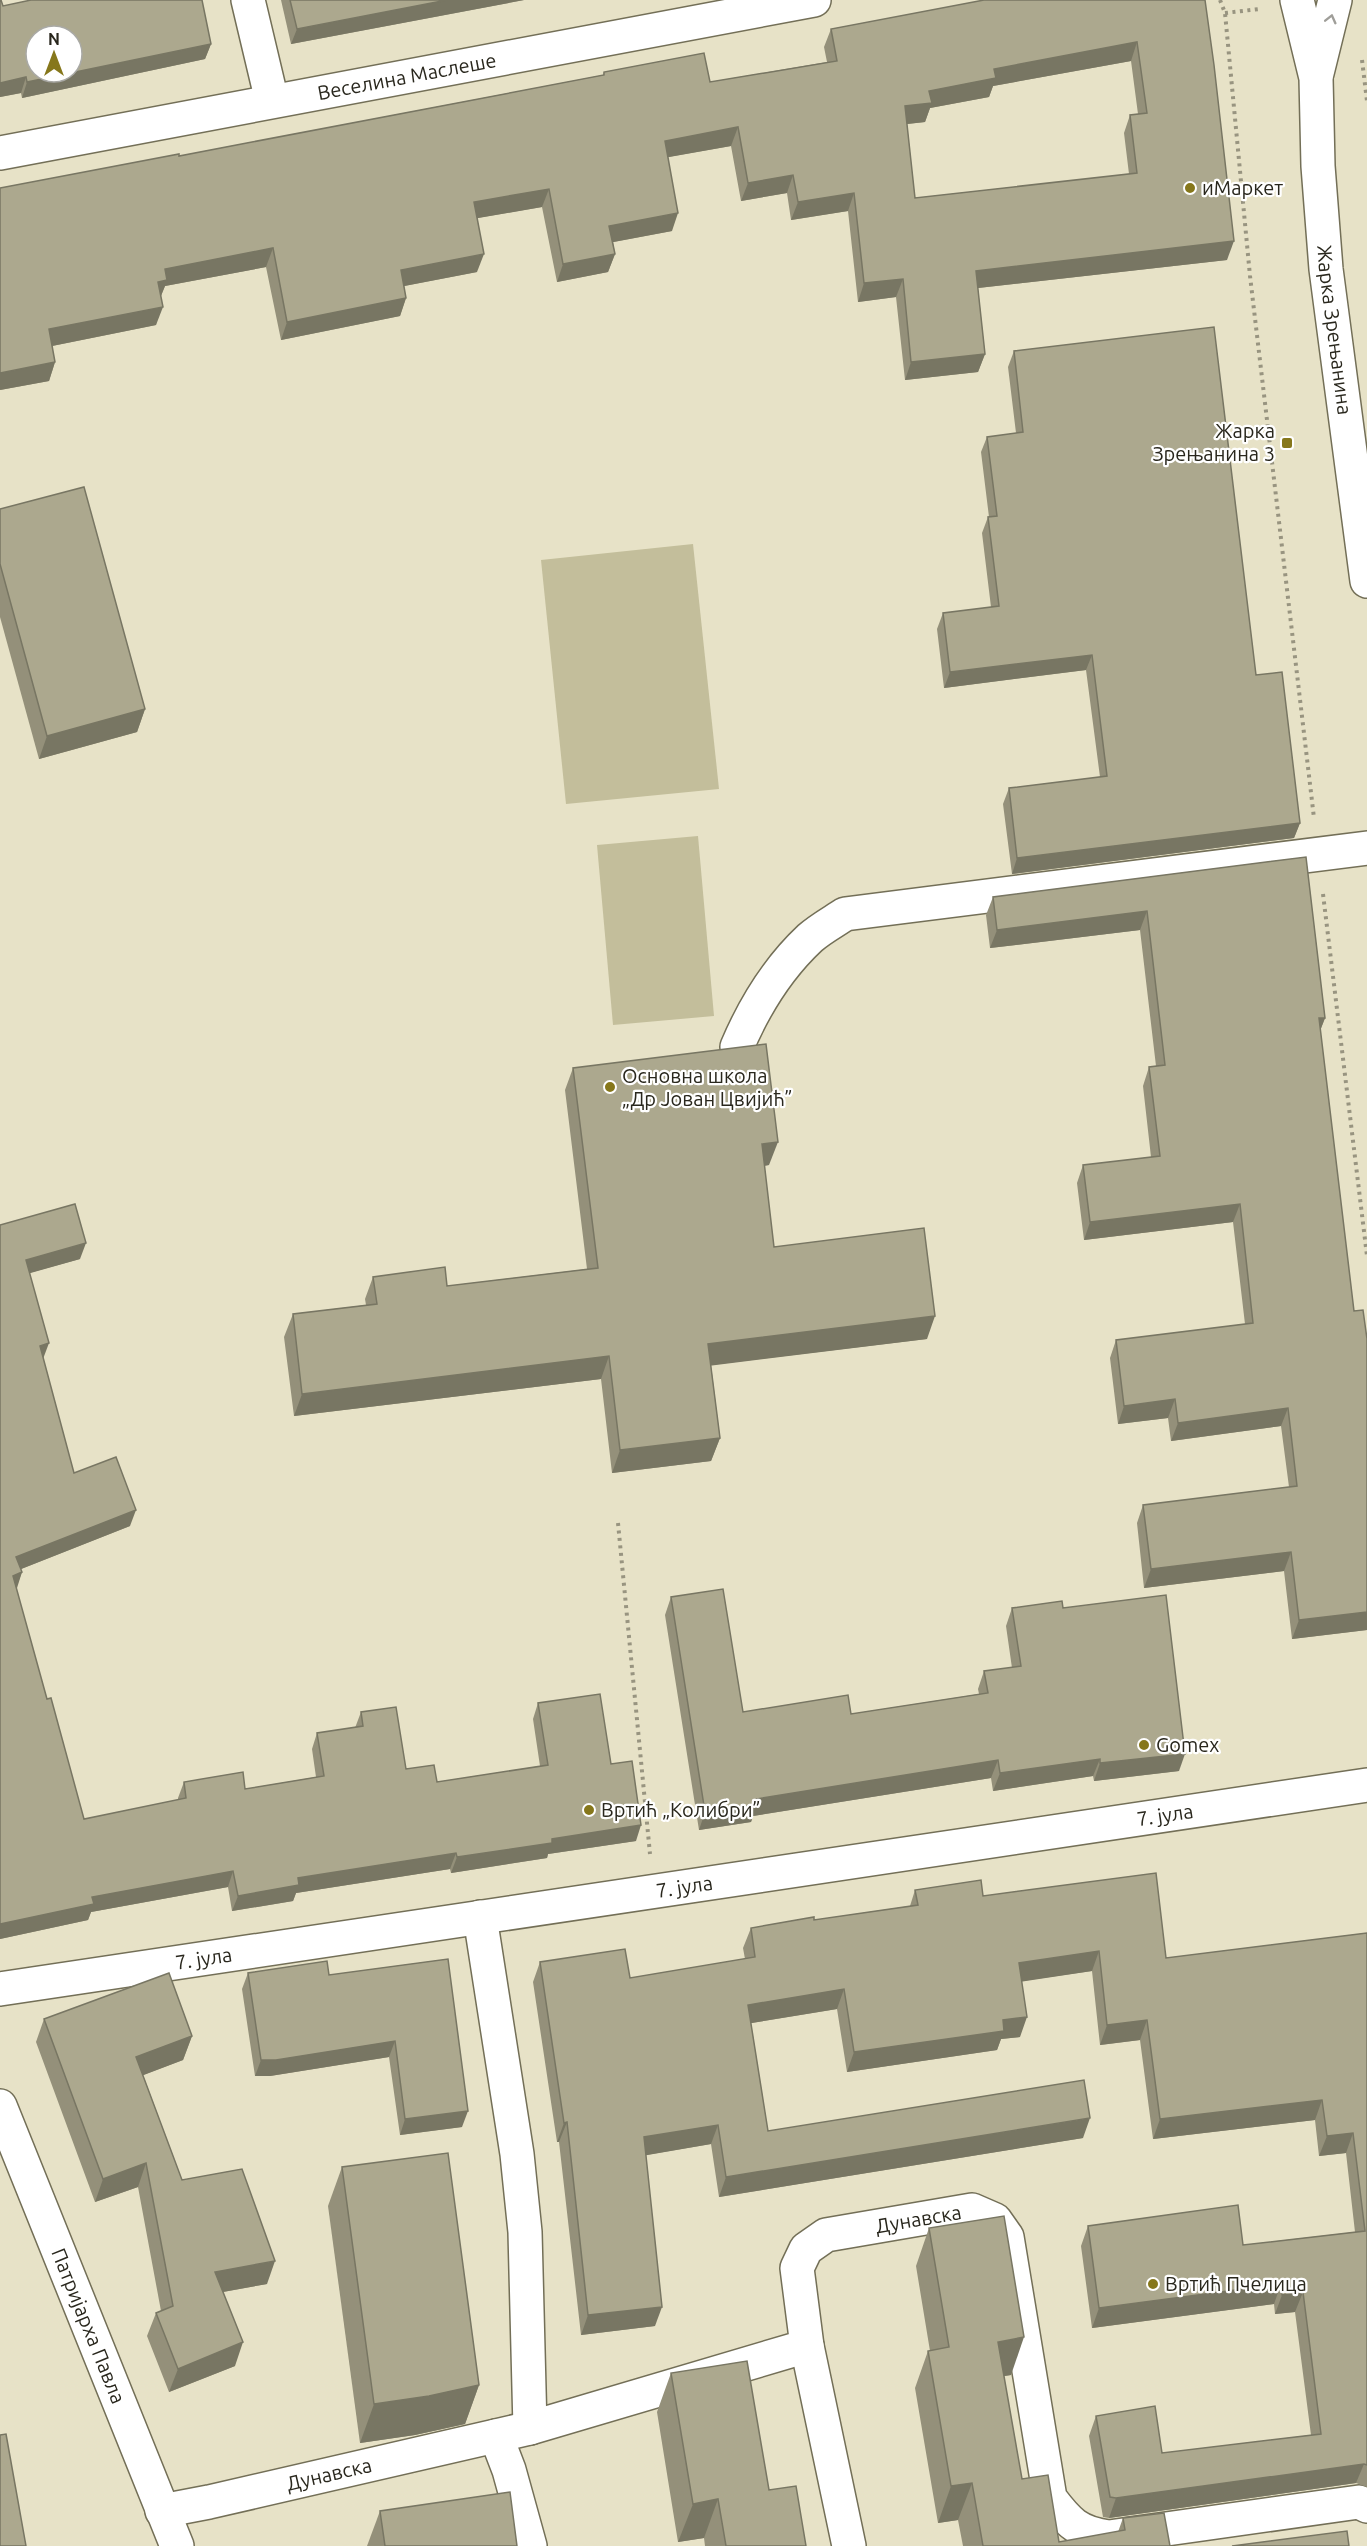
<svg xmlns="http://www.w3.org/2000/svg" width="1367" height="2546" font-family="Ubuntu,sans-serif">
<rect width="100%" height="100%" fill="#e7e2c7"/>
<!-- green -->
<g fill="#c3be9b">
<path d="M 693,544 L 719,789 L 566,804 L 541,560 Z"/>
<path d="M 698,836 L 714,1016 L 613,1025 L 597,845 Z"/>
</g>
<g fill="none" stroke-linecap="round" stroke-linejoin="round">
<!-- minor casing -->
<g stroke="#736f57" stroke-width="36">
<g id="minor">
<path d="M 248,0 L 272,101"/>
<path id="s1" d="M 0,153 L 814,0"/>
<path d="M 737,1047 C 754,1007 778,968 810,938 C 820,929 833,922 845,914 L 1367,848"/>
<path d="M 480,1917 L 517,2154 L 525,2232 L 530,2428"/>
<path id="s2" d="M 0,1989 L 1367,1785"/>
<path id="s3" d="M 0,2106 L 177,2546"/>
<path d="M 807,2346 L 849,2546"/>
<path d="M 496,2436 L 509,2470 L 530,2546"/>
<path id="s4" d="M 162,2511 L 209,2502 L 530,2428 L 807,2346 L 797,2268 L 806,2249 L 826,2235 L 972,2210 L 995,2220 L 1007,2237 L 1050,2498 C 1068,2522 1078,2533 1109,2537 L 1359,2502 L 1367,2506"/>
</g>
</g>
<!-- major casing -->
<g stroke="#736f57" stroke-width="36">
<g id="major">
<path id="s5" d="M 1297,0 L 1316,78 L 1318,166 L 1326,269 L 1367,581"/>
<path d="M 1317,73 L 1335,0"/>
</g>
</g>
<!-- path -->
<g stroke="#989480" stroke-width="4" stroke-dasharray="3 4.5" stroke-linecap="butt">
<path d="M 1220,0 L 1225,13 L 1250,276 L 1314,818"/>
<path d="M 1225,13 L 1259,9"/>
<path d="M 1362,60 L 1367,101"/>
<path d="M 1323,894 L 1367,1256"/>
<path d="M 618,1523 L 650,1854"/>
</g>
<!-- minor -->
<use href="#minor" stroke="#fff" stroke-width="33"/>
<!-- major -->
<use href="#major" stroke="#fff" stroke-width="33"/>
</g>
<!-- wall -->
<g fill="#94907a" fill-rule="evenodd">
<path d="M 0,0 L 3,6 L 211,44 L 205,59 L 22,98 L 21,93 L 0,97 Z"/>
<path d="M 281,0 L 524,0 L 291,44 Z"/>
<path d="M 1205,0 L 1227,260 L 978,288 L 985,354 L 978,372 L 905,380 L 896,297 L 858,302 L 848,211 L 791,220 L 787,193 L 741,201 L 731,146 L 668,157 L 672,231 L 613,242 L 615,254 L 608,272 L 557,282 L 542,207 L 477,218 L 477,272 L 404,286 L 406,298 L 400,316 L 281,340 L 266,267 L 165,286 L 161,296 L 156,325 L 52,346 L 55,362 L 49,381 L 0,390 L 179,156 L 603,75 L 604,72 L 710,82 L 827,62 L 824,47 L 831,29 ZM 1131,61 L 1138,114 L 1130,115 L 1124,133 L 1129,174 L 915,198 L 907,124 L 925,122 L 930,108 L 989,97 L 993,86 Z"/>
<path d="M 1014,351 L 1256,675 L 1300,823 L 1294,838 L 1012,874 L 1003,804 L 1009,788 L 1100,777 L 1086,670 L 944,688 L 937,629 L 943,613 L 991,607 L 982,533 L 988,517 L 989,517 L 981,452 L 987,437 L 1016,433 L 1008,367 Z"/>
<path d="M 0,509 L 145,709 L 137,732 L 39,759 L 0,617 Z"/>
<path d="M 1306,857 L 1325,1018 L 1320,1031 L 1367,1630 L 1292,1639 L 1284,1571 L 1144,1588 L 1137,1523 L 1143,1505 L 1289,1487 L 1281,1426 L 1171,1441 L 1168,1418 L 1118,1424 L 1110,1358 L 1116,1340 L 1245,1324 L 1233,1222 L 1084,1240 L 1077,1183 L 1083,1165 L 1151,1157 L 1143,1086 L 1149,1067 L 1156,1066 L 1140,930 L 990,948 L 986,915 L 993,897 Z"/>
<path d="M 573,1068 L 769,1165 L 764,1166 L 774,1247 L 927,1339 L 711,1365 L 720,1438 L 711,1461 L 612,1473 L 601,1379 L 294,1416 L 284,1337 L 293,1314 L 366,1305 L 365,1299 L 373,1277 L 447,1286 L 587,1269 L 565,1090 Z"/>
<path d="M 0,1225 L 80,1259 L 29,1273 L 43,1359 L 74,1473 L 130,1526 L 21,1569 L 22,1572 L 16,1588 L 47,1699 L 84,1819 L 178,1800 L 178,1798 L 184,1782 L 245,1789 L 316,1777 L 312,1749 L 317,1733 L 355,1728 L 361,1712 L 406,1769 L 437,1782 L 540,1766 L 533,1719 L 538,1703 L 611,1764 L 636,1841 L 548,1854 L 547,1858 L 451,1873 L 450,1869 L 296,1893 L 293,1901 L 232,1911 L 228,1887 L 91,1912 L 88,1920 L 0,1939 Z"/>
<path d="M 671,1597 L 743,1712 L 851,1714 L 979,1694 L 978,1689 L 984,1671 L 1012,1668 L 1006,1626 L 1012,1608 L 1063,1608 L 1179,1771 L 1094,1781 L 1093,1776 L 993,1791 L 991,1778 L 753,1816 L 751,1822 L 699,1830 L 665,1615 Z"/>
<path d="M 915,1890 L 983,1896 L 1166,1958 L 1367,1933 L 1367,2487 L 1356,2483 L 1109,2518 L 1103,2517 L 1089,2436 L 1096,2416 L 1162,2453 L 1311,2435 L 1295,2312 L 1275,2314 L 1274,2304 L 1092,2328 L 1081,2246 L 1088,2226 L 1243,2245 L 1355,2232 L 1346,2153 L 1319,2156 L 1315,2120 L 1153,2139 L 1140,2040 L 1100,2045 L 1092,1971 L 1022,1981 L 1020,2037 L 1001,2039 L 997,2050 L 847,2072 L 837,2009 L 751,2023 L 768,2131 L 1083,2138 L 719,2197 L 711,2144 L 646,2155 L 655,2326 L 581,2335 L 559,2142 L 557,2142 L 533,1982 L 540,1962 L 630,1978 L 745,1959 L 743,1948 L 751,1928 L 814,1920 L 910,1906 Z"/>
<path d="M 448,1959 L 462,2127 L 400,2135 L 389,2057 L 270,2076 L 255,2076 L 242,1989 L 248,1973 L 329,1975 Z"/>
<path d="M 44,2019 L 192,2036 L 183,2060 L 143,2075 L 182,2180 L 267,2284 L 223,2292 L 235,2366 L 169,2392 L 147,2336 L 156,2313 L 161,2311 L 138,2187 L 95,2202 L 36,2042 Z"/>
<path d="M 342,2167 L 479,2385 L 465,2424 L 415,2435 L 360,2443 L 328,2206 Z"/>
<path d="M 929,2228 L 1011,2375 L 1004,2376 L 1022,2479 L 1059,2542 L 1118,2532 L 1123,2518 L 1170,2546 L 963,2546 L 958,2520 L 938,2523 L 915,2388 L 928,2351 L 930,2351 L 916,2266 Z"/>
<path d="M 671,2373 L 769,2490 L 806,2546 L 705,2546 L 704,2538 L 678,2542 L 657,2412 Z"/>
<path d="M 380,2511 L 517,2546 L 367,2546 Z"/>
</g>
<!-- shaded-wall -->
<g fill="#787663">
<path d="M 447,0 L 524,0 L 291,44 L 297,29 Z"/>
<path d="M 1137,42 L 1131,61 L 993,86 L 989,97 L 930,108 L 925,122 L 898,125 L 905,106 L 929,91 L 994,69 Z"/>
<path d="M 211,44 L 205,59 L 22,98 L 27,82 Z"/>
<path d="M 26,77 L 21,93 L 0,97 L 0,83 Z"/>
<path d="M 738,127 L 731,146 L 658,159 L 665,141 Z"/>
<path d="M 793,175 L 787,193 L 741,201 L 748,183 Z"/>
<path d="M 549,189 L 542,207 L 467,220 L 474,202 Z"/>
<path d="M 854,193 L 848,211 L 791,220 L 798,202 Z"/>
<path d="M 678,213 L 672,231 L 603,244 L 609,226 Z"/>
<path d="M 1234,241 L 1227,260 L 969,289 L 976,271 Z"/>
<path d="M 273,248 L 266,267 L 165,286 L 160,298 L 158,282 L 165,269 Z"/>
<path d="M 484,254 L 477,272 L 394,288 L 401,270 Z"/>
<path d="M 615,254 L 608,272 L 557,282 L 563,264 Z"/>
<path d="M 903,279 L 896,297 L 858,302 L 864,283 Z"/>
<path d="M 406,298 L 400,316 L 281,340 L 287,322 Z"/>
<path d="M 163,307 L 156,325 L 42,348 L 49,329 Z"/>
<path d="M 985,354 L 978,372 L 905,380 L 911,362 Z"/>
<path d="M 55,362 L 49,381 L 0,390 L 0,373 Z"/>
<path d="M 1092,655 L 1086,670 L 944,688 L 950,672 Z"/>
<path d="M 145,709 L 137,732 L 39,759 L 47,736 Z"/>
<path d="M 1300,823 L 1294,838 L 1012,874 L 1017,858 Z"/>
<path d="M 1147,911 L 1140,930 L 990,948 L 997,930 Z"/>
<path d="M 1319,1018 L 1325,1018 L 1318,1036 Z"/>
<path d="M 778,1142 L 769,1165 L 753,1167 L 762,1144 Z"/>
<path d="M 1240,1204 L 1233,1222 L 1084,1240 L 1090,1222 Z"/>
<path d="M 86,1243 L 80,1259 L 20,1276 L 26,1260 Z"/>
<path d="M 935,1316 L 927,1339 L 700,1367 L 708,1344 Z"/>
<path d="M 49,1343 L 43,1359 L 40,1346 Z"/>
<path d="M 609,1356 L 601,1379 L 294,1416 L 302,1394 Z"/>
<path d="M 1175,1399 L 1168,1418 L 1118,1424 L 1124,1406 Z"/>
<path d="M 1288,1408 L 1281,1426 L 1171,1441 L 1178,1423 Z"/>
<path d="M 720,1438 L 711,1461 L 612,1473 L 620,1450 Z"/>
<path d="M 136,1510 L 130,1526 L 11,1573 L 16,1557 Z"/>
<path d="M 1291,1552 L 1284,1571 L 1144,1588 L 1151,1569 Z"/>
<path d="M 22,1572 L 17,1588 L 7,1592 L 13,1576 Z"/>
<path d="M 1367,1612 L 1367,1630 L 1292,1639 L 1299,1620 Z"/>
<path d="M 1185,1754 L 1179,1771 L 1094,1781 L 1100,1763 Z"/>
<path d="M 1100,1759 L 1093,1776 L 993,1791 L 1000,1773 Z"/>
<path d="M 998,1760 L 991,1778 L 753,1816 L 751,1822 L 699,1830 L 705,1812 L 756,1799 Z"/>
<path d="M 641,1825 L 636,1841 L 548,1854 L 547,1858 L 451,1873 L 457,1857 L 552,1839 Z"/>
<path d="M 456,1853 L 450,1869 L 296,1893 L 293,1901 L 232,1911 L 238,1896 L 298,1878 Z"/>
<path d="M 233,1871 L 228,1887 L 91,1912 L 88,1920 L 0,1939 L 0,1924 L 92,1897 Z"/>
<path d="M 1099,1951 L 1092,1971 L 1012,1983 L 1019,1963 Z"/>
<path d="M 844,1989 L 837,2009 L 740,2025 L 748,2005 Z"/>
<path d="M 1027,2017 L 1020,2037 L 1001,2039 L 997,2050 L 847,2072 L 854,2052 L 1003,2020 Z"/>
<path d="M 1147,2020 L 1140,2040 L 1100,2045 L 1107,2025 Z"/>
<path d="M 192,2036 L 183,2060 L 128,2081 L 136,2057 Z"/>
<path d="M 395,2041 L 389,2057 L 270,2076 L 255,2076 L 261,2060 Z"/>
<path d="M 1322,2100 L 1315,2120 L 1153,2139 L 1160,2119 Z"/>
<path d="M 468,2111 L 462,2127 L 400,2135 L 405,2119 Z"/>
<path d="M 1090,2118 L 1083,2138 L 719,2197 L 726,2177 Z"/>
<path d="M 567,2122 L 559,2142 L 557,2142 L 564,2123 Z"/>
<path d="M 718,2125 L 711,2144 L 636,2157 L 644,2137 Z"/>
<path d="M 1353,2133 L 1346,2153 L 1319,2156 L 1327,2136 Z"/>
<path d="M 146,2163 L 138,2187 L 95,2202 L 103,2179 Z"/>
<path d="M 275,2261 L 267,2284 L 206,2295 L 215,2272 Z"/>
<path d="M 1281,2284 L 1274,2304 L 1092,2328 L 1099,2308 Z"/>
<path d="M 1303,2292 L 1295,2312 L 1275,2314 L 1282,2295 Z"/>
<path d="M 662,2307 L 655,2326 L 581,2335 L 588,2315 Z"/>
<path d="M 1024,2337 L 1011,2375 L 985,2379 L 998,2342 Z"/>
<path d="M 243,2342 L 235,2366 L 169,2392 L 178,2369 Z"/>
<path d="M 479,2385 L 465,2424 L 415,2435 L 360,2443 L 374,2404 Z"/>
<path d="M 1364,2464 L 1356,2483 L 1109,2518 L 1116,2498 Z"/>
<path d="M 972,2483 L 958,2520 L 938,2523 L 951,2486 Z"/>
<path d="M 718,2499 L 704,2538 L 678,2542 L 693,2504 Z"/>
</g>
<!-- building -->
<g fill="#aca88e" stroke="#787663" stroke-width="1.5" fill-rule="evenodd">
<path d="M 0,0 L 1,0 L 3,6 L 31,0 L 202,0 L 211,44 L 27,82 L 26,77 L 0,83 ZM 36,36 L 72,36 L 72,72 L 36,72 Z"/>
<path d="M 290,0 L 447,0 L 297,29 Z"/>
<path d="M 984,0 L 1205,0 L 1214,65 L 1234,241 L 976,271 L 985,354 L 911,362 L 903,279 L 864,283 L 854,193 L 798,202 L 793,175 L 748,183 L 738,127 L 665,141 L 678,213 L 609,226 L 615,254 L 563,264 L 549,189 L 474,202 L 484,254 L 401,270 L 406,298 L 287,322 L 273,248 L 165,269 L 167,280 L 158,282 L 163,307 L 49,329 L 55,362 L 0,373 L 0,188 L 179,154 L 179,156 L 252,142 L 604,75 L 604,72 L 704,53 L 710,82 L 837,61 L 831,29 ZM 1137,42 L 1147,113 L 1130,115 L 1137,173 L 915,198 L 905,106 L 932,103 L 929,91 L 996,78 L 994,69 Z"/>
<path d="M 1214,327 L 1256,675 L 1282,672 L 1300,823 L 1017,858 L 1009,788 L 1107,776 L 1092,655 L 950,672 L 943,613 L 999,606 L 988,517 L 997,516 L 987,437 L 1023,432 L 1014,351 Z"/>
<path d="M 84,487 L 145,709 L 47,736 L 0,564 L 0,509 Z"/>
<path d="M 1306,857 L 1325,1018 L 1319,1018 L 1354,1311 L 1363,1310 L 1367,1339 L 1367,1612 L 1299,1620 L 1291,1552 L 1151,1569 L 1143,1505 L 1297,1486 L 1288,1408 L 1178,1423 L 1175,1399 L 1124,1406 L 1116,1340 L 1253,1323 L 1240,1204 L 1090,1222 L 1083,1165 L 1160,1156 L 1149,1067 L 1165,1065 L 1147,911 L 997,930 L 993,897 Z"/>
<path d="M 766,1044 L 778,1142 L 762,1144 L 774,1247 L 924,1228 L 935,1316 L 708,1344 L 720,1438 L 620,1450 L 609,1356 L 302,1394 L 293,1314 L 377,1304 L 373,1277 L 445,1267 L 447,1286 L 598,1268 L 573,1068 Z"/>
<path d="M 75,1204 L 86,1243 L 26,1260 L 49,1343 L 40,1346 L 74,1473 L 116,1457 L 136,1510 L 16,1557 L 22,1572 L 13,1576 L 47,1699 L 51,1698 L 84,1819 L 186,1798 L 184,1782 L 243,1772 L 245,1789 L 324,1776 L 317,1733 L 363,1726 L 361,1712 L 396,1707 L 406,1769 L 434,1765 L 437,1782 L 548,1765 L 538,1703 L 600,1694 L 611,1764 L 632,1761 L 641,1825 L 552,1839 L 552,1843 L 457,1857 L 456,1853 L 298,1878 L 299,1885 L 238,1896 L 233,1871 L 92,1897 L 94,1904 L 0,1924 L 0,1225 Z"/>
<path d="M 723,1589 L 743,1712 L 848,1695 L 851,1714 L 988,1693 L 984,1671 L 1021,1666 L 1012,1608 L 1062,1601 L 1063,1608 L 1166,1595 L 1185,1754 L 1100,1763 L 1100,1759 L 1000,1773 L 998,1760 L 756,1799 L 757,1805 L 705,1812 L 671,1597 Z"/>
<path d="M 1156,1873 L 1166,1958 L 1367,1933 L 1367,2465 L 1364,2464 L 1116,2498 L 1110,2497 L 1096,2416 L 1155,2406 L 1162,2453 L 1321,2434 L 1303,2292 L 1282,2295 L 1281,2284 L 1099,2308 L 1088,2226 L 1238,2205 L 1243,2245 L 1365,2231 L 1353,2133 L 1327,2136 L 1322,2100 L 1160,2119 L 1147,2020 L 1107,2025 L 1099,1951 L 1019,1963 L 1027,2017 L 1003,2020 L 1004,2031 L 854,2052 L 844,1989 L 748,2005 L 768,2131 L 1084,2080 L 1090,2118 L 726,2177 L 718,2125 L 644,2137 L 662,2307 L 588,2315 L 567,2122 L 564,2123 L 540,1962 L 625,1949 L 630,1978 L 755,1957 L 751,1928 L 814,1917 L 814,1920 L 918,1905 L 915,1890 L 981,1880 L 983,1896 Z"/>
<path d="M 448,1959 L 468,2111 L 405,2119 L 395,2041 L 276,2060 L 261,2060 L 248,1973 L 327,1961 L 329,1975 Z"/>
<path d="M 169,1973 L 192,2036 L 136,2057 L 182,2180 L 242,2169 L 275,2261 L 215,2272 L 243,2342 L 178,2369 L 156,2313 L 173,2306 L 146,2163 L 103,2179 L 44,2019 Z"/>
<path d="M 448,2153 L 479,2385 L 429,2396 L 374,2404 L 342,2167 Z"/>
<path d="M 1004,2216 L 1024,2337 L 998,2342 L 1022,2479 L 1048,2475 L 1059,2542 L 1125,2530 L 1123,2518 L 1164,2513 L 1170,2546 L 983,2546 L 972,2483 L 951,2486 L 928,2351 L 949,2347 L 929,2228 Z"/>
<path d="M 747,2361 L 769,2490 L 796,2486 L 806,2546 L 726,2546 L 718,2499 L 693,2504 L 671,2373 Z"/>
<path d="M 6,2434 L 26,2546 L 0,2546 L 0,2435 Z"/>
<path d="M 510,2492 L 517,2546 L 385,2546 L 380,2511 Z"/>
<path d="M 1347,2531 L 1349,2546 L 1232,2546 Z"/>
</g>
<!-- one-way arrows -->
<defs><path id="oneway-chevron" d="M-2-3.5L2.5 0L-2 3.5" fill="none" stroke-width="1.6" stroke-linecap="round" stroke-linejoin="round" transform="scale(1.5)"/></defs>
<use stroke="#9f9e99" href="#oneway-chevron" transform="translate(1331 19) rotate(-76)"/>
<!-- markers -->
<g fill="#86771b" stroke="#fff" stroke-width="2">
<circle cx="1190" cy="188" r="6"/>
<rect x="1281" y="437" width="12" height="12" rx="3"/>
<circle cx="610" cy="1087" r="6"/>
<circle cx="1144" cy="1745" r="6"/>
<circle cx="589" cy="1810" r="6"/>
<circle cx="1153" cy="2284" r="6"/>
</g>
<g text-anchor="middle" stroke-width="4.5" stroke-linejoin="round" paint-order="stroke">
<!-- street labels -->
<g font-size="20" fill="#29271d" stroke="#fff">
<text dy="7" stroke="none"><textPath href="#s1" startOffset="414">Веселина Маслеше</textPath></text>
<text dy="7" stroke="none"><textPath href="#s5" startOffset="333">Жарка Зрењанина</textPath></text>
<text dy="7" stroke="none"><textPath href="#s2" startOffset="1178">7. јула</textPath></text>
<text dy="7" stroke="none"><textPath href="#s2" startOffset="692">7. јула</textPath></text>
<text dy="7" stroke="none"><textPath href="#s2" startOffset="206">7. јула</textPath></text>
<text dy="7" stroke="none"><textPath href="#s4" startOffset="884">Дунавска</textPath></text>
<text dy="7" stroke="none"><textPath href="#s3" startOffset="237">Патријарха Павла</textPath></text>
<text dy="7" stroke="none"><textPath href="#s4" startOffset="171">Дунавска</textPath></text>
</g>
<!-- poi labels -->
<g font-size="20" fill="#29271d" stroke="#fff" text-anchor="start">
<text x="1202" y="195">иМаркет</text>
<text x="1275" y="438" text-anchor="end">Жарка<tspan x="1275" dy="23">Зрењанина 3</tspan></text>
<text x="622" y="1083">Основна школа<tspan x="622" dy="23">„Др Јован Цвијић”</tspan></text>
<text x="1156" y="1752">Gomex</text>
<text x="601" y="1817">Вртић „Колибри”</text>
<text x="1165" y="2291">Вртић Пчелица</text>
</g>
</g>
<!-- north arrow -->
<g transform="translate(54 54)"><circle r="28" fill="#ffffff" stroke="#a9a9a5" stroke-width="1.5"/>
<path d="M0-4.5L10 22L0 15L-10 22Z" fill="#86771b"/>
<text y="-9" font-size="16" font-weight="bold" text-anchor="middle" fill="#29271d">N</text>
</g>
</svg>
